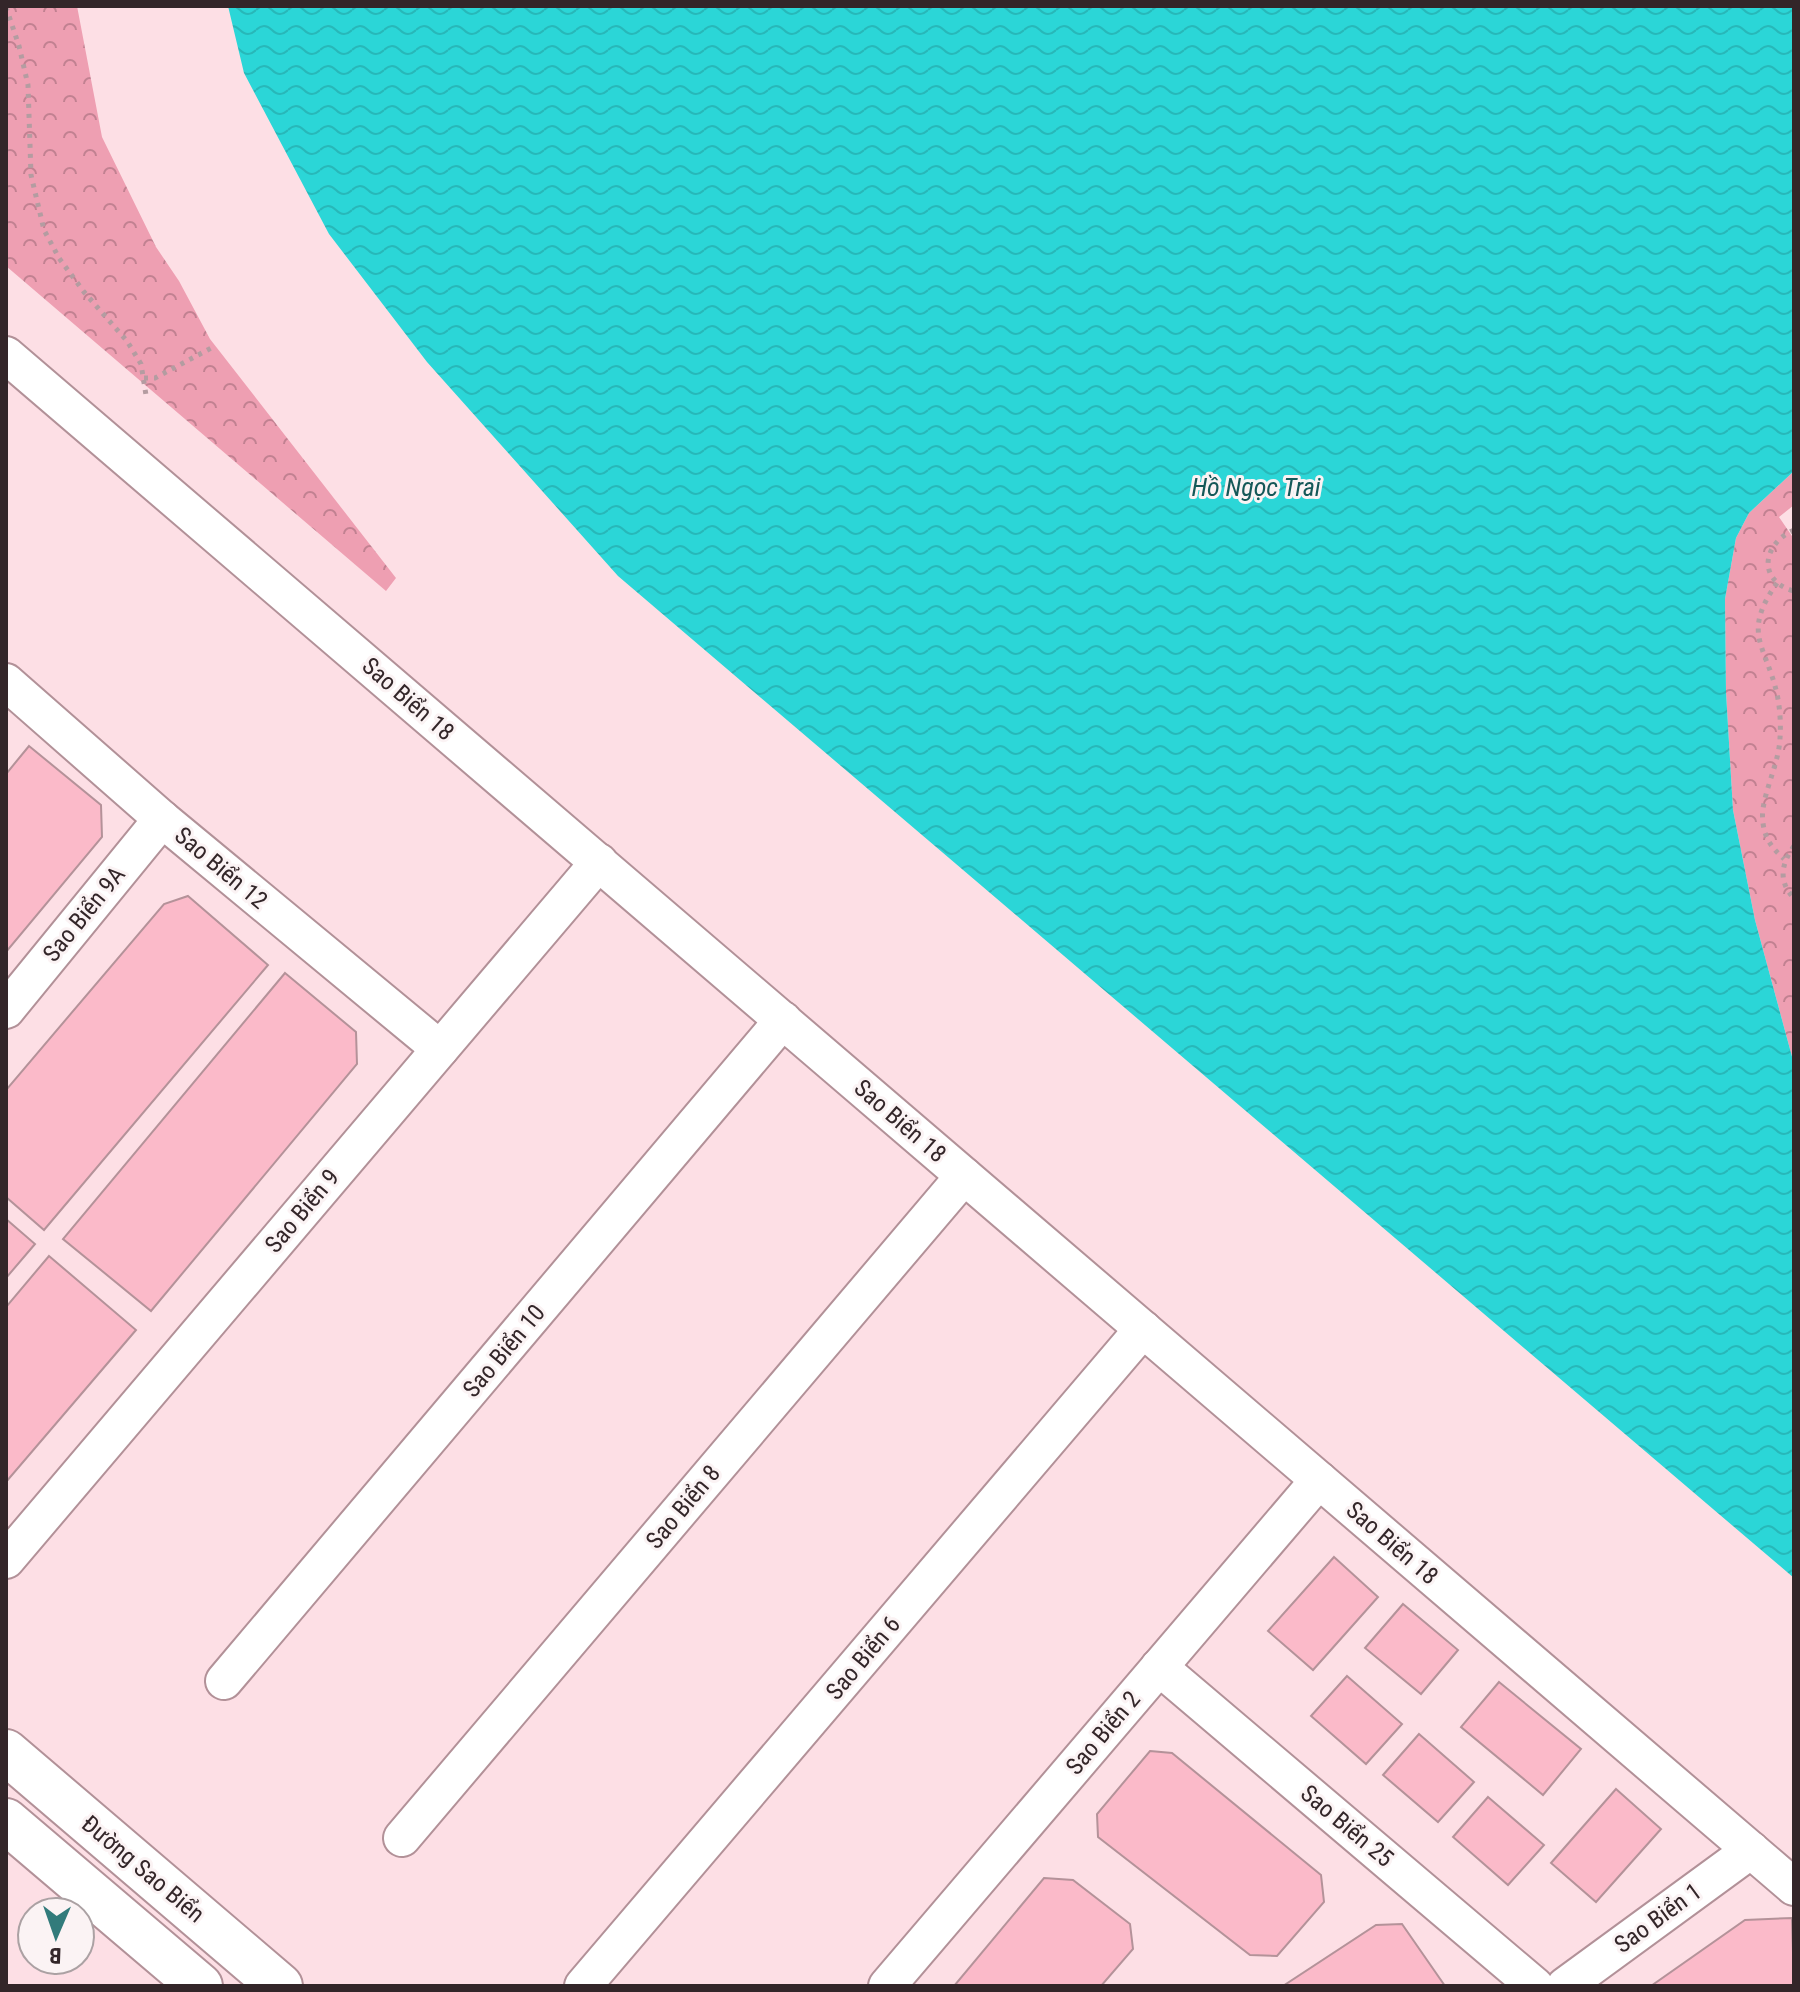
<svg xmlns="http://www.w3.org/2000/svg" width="1800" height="1992" font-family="'Roboto Condensed',sans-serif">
<defs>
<pattern id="park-crowns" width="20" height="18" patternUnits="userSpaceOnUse" patternTransform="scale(2)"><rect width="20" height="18" fill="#ee9fb2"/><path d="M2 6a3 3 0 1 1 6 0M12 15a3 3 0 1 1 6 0" fill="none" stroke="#c18191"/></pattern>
<pattern id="water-waves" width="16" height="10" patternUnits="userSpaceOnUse" patternTransform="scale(2)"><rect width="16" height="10" fill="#2bd6d7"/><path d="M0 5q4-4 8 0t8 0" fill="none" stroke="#27b8b9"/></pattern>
</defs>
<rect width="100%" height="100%" fill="#fddfe5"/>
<!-- park -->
<g fill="url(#park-crowns)">
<path d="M 6,6 L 77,6 L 102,137 L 156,247 L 179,281 L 210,339 L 396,578 L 386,591 L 6,266 Z"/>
<path d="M 1794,471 L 1794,505 L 1779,517 L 1794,539 L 1794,1064 L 1755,920 L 1733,810 L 1726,692 L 1725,599 L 1736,538 L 1749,513 Z"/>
</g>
<!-- water -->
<path fill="url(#water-waves)" d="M 228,6 L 1794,6 L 1794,471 L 1749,513 L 1736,538 L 1725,599 L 1726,692 L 1733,810 L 1755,920 L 1794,1064 L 1794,1578 L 618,576 L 427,362 L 329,234 L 244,73 Z"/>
<!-- building -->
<g fill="#fbbac9" stroke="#b49299" stroke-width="2">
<path d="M 29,746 L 101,805 L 102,837 L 6,952 L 6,774 Z"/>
<path d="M 188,896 L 268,965 L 44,1230 L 6,1197 L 6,1090 L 164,904 Z"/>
<path d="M 285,973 L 356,1032 L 357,1064 L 151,1311 L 63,1239 Z"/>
<path d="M 6,1219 L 35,1244 L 6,1278 Z"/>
<path d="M 49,1256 L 136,1330 L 6,1482 L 6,1307 Z"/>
<path d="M 1334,1557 L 1378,1597 L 1313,1670 L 1268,1631 Z"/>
<path d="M 1403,1604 L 1458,1650 L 1421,1694 L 1365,1648 Z"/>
<path d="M 1347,1676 L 1402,1724 L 1366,1764 L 1311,1716 Z"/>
<path d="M 1499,1682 L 1581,1749 L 1543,1795 L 1461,1727 Z"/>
<path d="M 1419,1734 L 1474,1782 L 1438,1822 L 1383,1775 Z"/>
<path d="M 1150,1751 L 1172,1753 L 1321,1875 L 1324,1902 L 1277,1956 L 1250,1955 L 1098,1837 L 1097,1814 Z"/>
<path d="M 1616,1789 L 1661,1829 L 1596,1902 L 1551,1863 Z"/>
<path d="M 1488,1797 L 1544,1845 L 1508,1885 L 1453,1837 Z"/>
<path d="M 1044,1878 L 1073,1880 L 1130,1924 L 1133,1949 L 1101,1986 L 954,1986 Z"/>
<path d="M 1792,1918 L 1794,1986 L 1651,1986 L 1745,1920 Z"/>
<path d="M 1402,1924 L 1445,1986 L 1283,1986 L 1376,1925 Z"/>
</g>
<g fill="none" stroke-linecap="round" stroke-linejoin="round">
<!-- street casing -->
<g stroke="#b29198" stroke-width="40">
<g id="street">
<path d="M 6,355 L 1794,1887"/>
<path d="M 6,682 L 162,819 L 440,1049"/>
<path d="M 6,1010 L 162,819"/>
<path d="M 6,1560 L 599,862"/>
<path d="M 1159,1667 L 1535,1986"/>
<path d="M 224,1681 L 783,1020"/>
<path d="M 402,1838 L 964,1176"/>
<path d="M 583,1986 L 1143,1329"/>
<path d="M 887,1986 L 1319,1480"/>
<path d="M 1565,1986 L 1751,1850"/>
</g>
</g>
<!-- secondary casing -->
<g stroke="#b29198" stroke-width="48">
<g id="secondary">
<path d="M 6,1752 L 280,1986"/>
<path d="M 6,1821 L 200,1986"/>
</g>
</g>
<!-- path -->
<g stroke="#b49ca1" stroke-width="5" stroke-dasharray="4 6" stroke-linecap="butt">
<path d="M 6,7 L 19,46 L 28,85 L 31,175 L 44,230 L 59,258 L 84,292 L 127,341 L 141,364 L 146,395"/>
<path d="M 144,378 L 155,378 L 215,346"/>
<path d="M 1794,530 C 1762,544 1757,581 1794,591"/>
<path d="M 1777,583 C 1741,634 1766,645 1777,694 C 1780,708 1781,724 1780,738 C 1779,766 1759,800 1763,823 C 1765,839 1772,848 1784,859"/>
<path d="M 1794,846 C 1781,864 1778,882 1794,898"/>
</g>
<!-- street -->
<use href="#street" stroke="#fff" stroke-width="36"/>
<!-- secondary -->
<use href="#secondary" stroke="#fff" stroke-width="44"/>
</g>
<g text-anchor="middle" stroke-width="6" stroke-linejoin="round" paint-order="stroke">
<!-- street labels -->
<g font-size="24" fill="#332629" stroke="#fbf3f4">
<text transform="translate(408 699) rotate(41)" y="8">Sao Biển 18</text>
<text transform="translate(221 868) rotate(40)" y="8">Sao Biển 12</text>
<text transform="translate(84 914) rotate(-51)" y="8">Sao Biển 9A</text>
<text transform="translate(900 1121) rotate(41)" y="8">Sao Biển 18</text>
<text transform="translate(302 1211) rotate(-50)" y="8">Sao Biển 9</text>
<text transform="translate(504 1351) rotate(-50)" y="8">Sao Biển 10</text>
<text transform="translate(683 1507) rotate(-50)" y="8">Sao Biển 8</text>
<text transform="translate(1392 1543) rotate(41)" y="8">Sao Biển 18</text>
<text transform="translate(863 1658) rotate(-50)" y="8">Sao Biển 6</text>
<text transform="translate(1103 1733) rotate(-50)" y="8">Sao Biển 2</text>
<text transform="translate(1347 1826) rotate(40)" y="8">Sao Biển 25</text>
<text transform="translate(143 1869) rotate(40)" y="8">Đường Sao Biển</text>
<text transform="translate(1658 1918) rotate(-36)" y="8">Sao Biển 1</text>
</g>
<!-- water labels -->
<g font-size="26" font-style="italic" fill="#155858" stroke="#fbf3f4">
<text x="1256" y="496">Hồ Ngọc Trai</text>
</g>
</g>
<!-- border -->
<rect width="1800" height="1992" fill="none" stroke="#332629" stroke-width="16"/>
<!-- north arrow -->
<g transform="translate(56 1936) rotate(182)"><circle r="38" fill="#fbf3f4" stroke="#aba1a3" stroke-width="2"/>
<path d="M0-6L14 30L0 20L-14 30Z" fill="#327b7b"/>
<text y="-12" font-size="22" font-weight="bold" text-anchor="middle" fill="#332629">B</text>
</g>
</svg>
